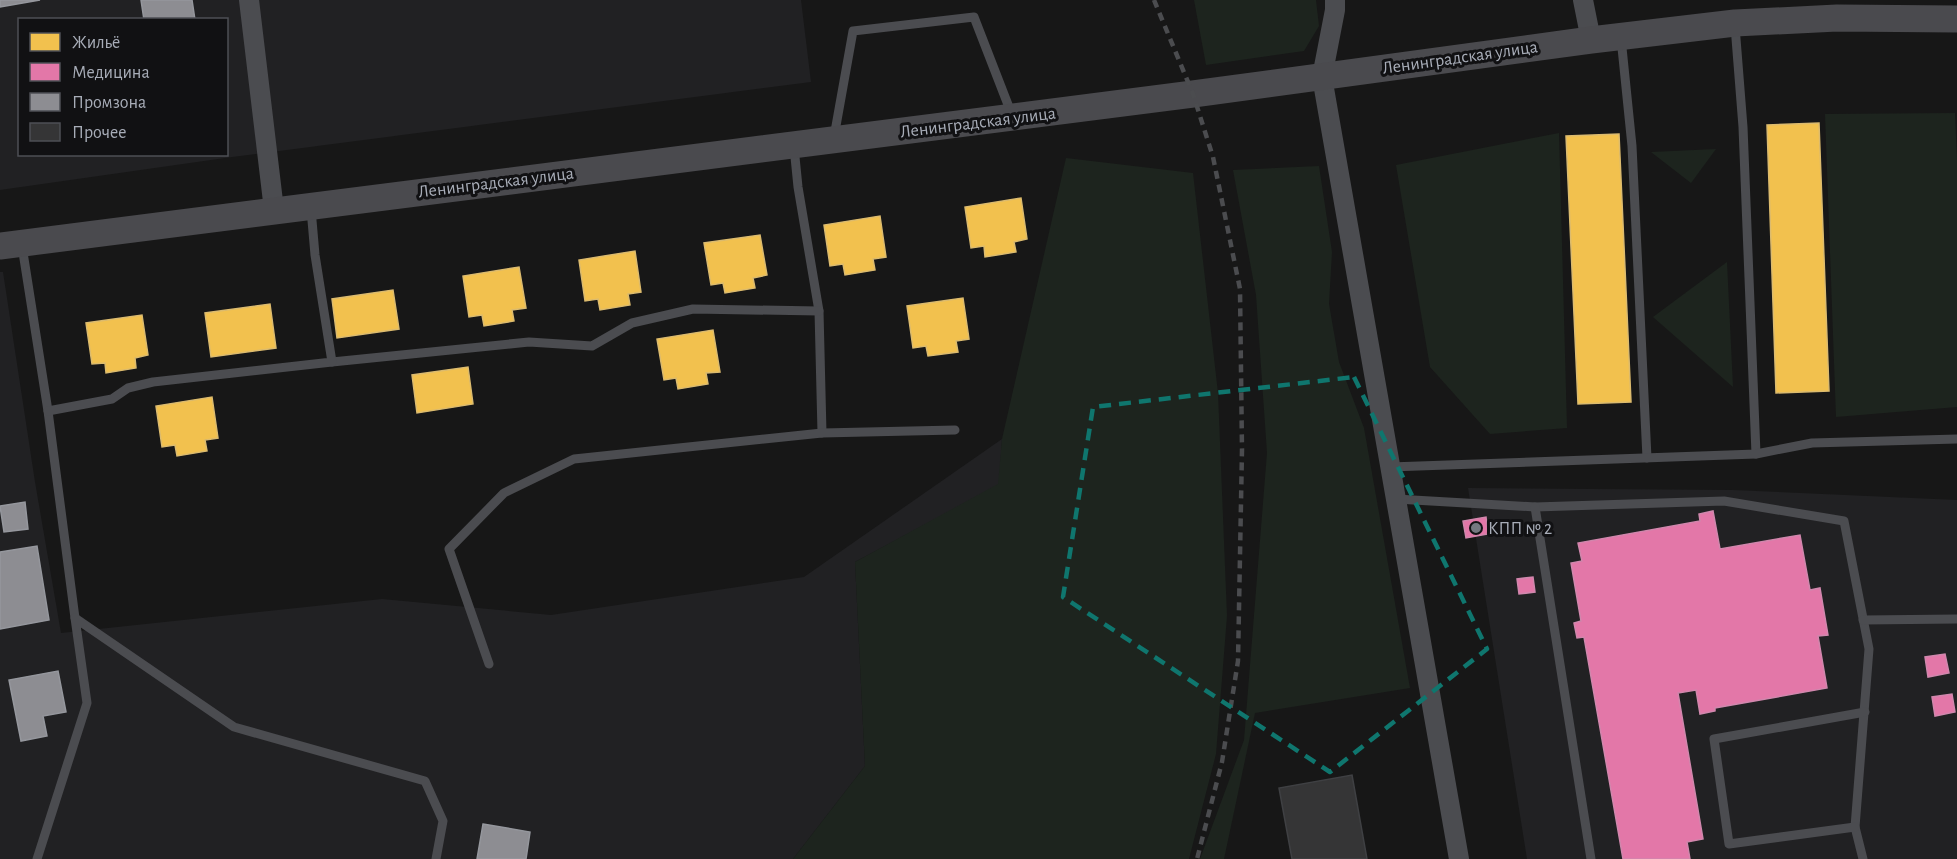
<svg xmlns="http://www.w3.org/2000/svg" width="1957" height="859" font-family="'Alegreya Sans',sans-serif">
<rect width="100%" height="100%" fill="#171717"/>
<!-- built -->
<g fill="#212123" fill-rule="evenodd">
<path d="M 0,0 L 801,0 L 811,82 L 232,157 L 0,190 ZM 20,20 L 226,20 L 226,154 L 20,154 Z"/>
<path d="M 0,272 L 3,272 L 35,482 L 61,633 L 382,599 L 551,615 L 804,577 L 1002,439 L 999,485 L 855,562 L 865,766 L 793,859 L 0,859 Z"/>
<path d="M 1468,488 L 1733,490 L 1957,500 L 1957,859 L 1527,859 Z"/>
</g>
<!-- green -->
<g fill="#1d241e">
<path d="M 1194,0 L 1316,0 L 1319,26 L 1304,51 L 1206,65 Z"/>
<path d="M 1955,113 L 1957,160 L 1957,407 L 1836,417 L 1825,114 Z"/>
<path d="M 1559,133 L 1567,428 L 1490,434 L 1430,367 L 1396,165 Z"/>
<path d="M 1716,149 L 1691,183 L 1651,152 Z"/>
<path d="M 1066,158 L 1193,173 L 1218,393 L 1227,616 L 1216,754 L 1189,859 L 793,859 L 865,766 L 855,562 L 998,484 L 1002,439 Z"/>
<path d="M 1319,166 L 1332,252 L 1329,304 L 1339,362 L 1364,428 L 1410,688 L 1255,713 L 1224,859 L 1200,859 L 1244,740 L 1267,453 L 1256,295 L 1233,170 Z"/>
<path d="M 1727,262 L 1733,387 L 1653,317 Z"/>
</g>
<!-- homes -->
<g fill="#f2c14e" stroke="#dcbb6e" stroke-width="1.5">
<path d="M 1819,123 L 1829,391 L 1776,393 L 1767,125 Z"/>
<path d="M 1619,134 L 1631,402 L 1578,404 L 1566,136 Z"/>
<path d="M 1021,198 L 1027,239 L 1014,242 L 1016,252 L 985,257 L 984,246 L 971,248 L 965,207 Z"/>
<path d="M 880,216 L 886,257 L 873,259 L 875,270 L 845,275 L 843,264 L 830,266 L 824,225 Z"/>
<path d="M 760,235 L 767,275 L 753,278 L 755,288 L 725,293 L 723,283 L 711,285 L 704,243 Z"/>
<path d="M 635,251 L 641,292 L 628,294 L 630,305 L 600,310 L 598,299 L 585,301 L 579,260 Z"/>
<path d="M 519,267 L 526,308 L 512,310 L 514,321 L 484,326 L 482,315 L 469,317 L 463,276 Z"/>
<path d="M 393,290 L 399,329 L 337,338 L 332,299 Z"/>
<path d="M 963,298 L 969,339 L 956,341 L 958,352 L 928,356 L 926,346 L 913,348 L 907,306 Z"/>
<path d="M 270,304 L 276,348 L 211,357 L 205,313 Z"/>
<path d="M 142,315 L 148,355 L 135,358 L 136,368 L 106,373 L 105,363 L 92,364 L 86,323 Z"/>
<path d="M 713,330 L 720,372 L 706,373 L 708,384 L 678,389 L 676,378 L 664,380 L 657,339 Z"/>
<path d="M 468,367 L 473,404 L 417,413 L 412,375 Z"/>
<path d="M 212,397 L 218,438 L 205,440 L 207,451 L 177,456 L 175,445 L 162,447 L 156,406 Z"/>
</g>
<!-- health -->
<g fill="#e377a8" stroke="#d187ad" stroke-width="1.5">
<path d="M 1713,511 L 1720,549 L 1800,535 L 1810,590 L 1820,588 L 1828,635 L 1818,636 L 1827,688 L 1715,708 L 1715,711 L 1700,714 L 1696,690 L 1678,693 L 1703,839 L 1687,842 L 1690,859 L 1623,859 L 1584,637 L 1577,638 L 1574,623 L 1581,621 L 1571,563 L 1582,561 L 1578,543 L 1700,521 L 1699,514 Z"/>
<path d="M 1486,517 L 1488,534 L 1466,538 L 1463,521 Z"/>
<path d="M 1533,577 L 1535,592 L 1519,594 L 1517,579 Z"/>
<path d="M 1945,654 L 1949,673 L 1928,677 L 1925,657 Z"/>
<path d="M 1952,694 L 1955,712 L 1935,716 L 1932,697 Z"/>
</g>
<!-- industry -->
<g fill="#8d8d92" stroke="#95979d" stroke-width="1.5">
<path d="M 0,0 L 40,0 L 0,7 Z"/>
<path d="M 141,0 L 192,0 L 195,20 L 144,20 Z"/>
<path d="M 25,502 L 28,529 L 4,532 L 0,506 Z"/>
<path d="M 37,546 L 49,620 L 0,629 L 0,552 Z"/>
<path d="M 58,671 L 66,712 L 43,716 L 47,736 L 21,741 L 9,680 Z"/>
<path d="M 483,824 L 530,832 L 526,859 L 477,859 Z"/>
</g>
<!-- building -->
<path fill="#353536" stroke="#3f4043" stroke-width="1.5" d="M 1352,775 L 1367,859 L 1292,859 L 1279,788 Z"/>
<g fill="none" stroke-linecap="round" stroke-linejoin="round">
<!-- lane -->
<g stroke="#4b4c50" stroke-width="9">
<path d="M 1735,26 L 1743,127 L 1756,454"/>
<path d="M 1621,38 L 1632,146 L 1647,458"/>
<path d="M 834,137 L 853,31 L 974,17 L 1012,115"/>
<path d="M 794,147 L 798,187 L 819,311 L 822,433"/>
<path d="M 22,246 L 48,411 L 75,618"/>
<path d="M 332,362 L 529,342 L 592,346 L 632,323 L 693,309 L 819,311"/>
<path d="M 48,411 L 112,399 L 128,388 L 153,382 L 332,362 L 315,255 L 311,209"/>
<path d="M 1390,467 L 1756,454 L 1812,443 L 1957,439"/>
<path d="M 1396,499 L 1535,507 L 1724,501 L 1844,521 L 1869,649 L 1855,827 L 1863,859"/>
<path d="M 1535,507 L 1591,859"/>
<path d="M 1863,620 L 1957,619"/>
<path d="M 489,664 L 449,549 L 504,493 L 574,459 L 822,433 L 955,430"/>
<path d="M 1855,827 L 1729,844 L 1714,739 L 1865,712"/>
<path d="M 37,859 L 87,703 L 75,618 L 234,727 L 425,781 L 443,821 L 436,859"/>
</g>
<!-- street -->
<g stroke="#4b4c50" stroke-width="20">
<path d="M 249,0 L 274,210"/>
<path d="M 1335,0 L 1335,10 L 1322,77 L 1459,859"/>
<path d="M 1583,0 L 1591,40"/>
</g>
<!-- secondary -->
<path stroke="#4a4a4e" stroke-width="27" d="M 0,246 L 1193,94 L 1591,40 L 1735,23 L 1837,18 L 1957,19"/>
<!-- rail -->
<path stroke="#4b4c4f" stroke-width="4.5" stroke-dasharray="8 6" stroke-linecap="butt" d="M 1154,0 L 1193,94 L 1213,157 L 1240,289 L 1242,450 L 1238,661 L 1222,762 L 1197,859"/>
</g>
<!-- marked area -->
<path fill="none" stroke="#0f766e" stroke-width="4.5" stroke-dasharray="12 8" stroke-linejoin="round" d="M 1354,377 L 1487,649 L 1330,772 L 1063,597 L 1093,407 Z"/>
<!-- markers -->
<circle fill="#757880" stroke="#111113" stroke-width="2" cx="1476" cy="528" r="6"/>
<g text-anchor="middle" stroke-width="6" stroke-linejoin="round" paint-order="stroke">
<!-- street labels -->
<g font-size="18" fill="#a8adb8" stroke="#111113">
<text transform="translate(1460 57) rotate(-8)" y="6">Ленинградская улица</text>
<text transform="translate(978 122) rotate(-7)" y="6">Ленинградская улица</text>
<text transform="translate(496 182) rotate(-7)" y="6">Ленинградская улица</text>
</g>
<!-- poi labels -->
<g font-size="18" fill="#a8adb8" stroke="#111113" text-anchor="start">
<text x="1488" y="534">КПП № 2</text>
</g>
</g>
<!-- legend -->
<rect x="18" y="18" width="210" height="138" fill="#111113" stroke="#4d4f55" stroke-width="1.5"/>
<rect x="30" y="33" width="30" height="18" fill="#f2c14e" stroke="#4d4f55" stroke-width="1.5"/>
<text x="72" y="48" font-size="18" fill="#a8adb8">Жильё</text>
<rect x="30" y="63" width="30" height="18" fill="#e377a8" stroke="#4d4f55" stroke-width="1.5"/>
<text x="72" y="78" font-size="18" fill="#a8adb8">Медицина</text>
<rect x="30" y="93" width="30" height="18" fill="#8d8d92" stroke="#4d4f55" stroke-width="1.5"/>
<text x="72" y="108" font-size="18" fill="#a8adb8">Промзона</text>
<rect x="30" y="123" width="30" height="18" fill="#353536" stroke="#4d4f55" stroke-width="1.5"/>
<text x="72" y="138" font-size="18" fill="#a8adb8">Прочее</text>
</svg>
